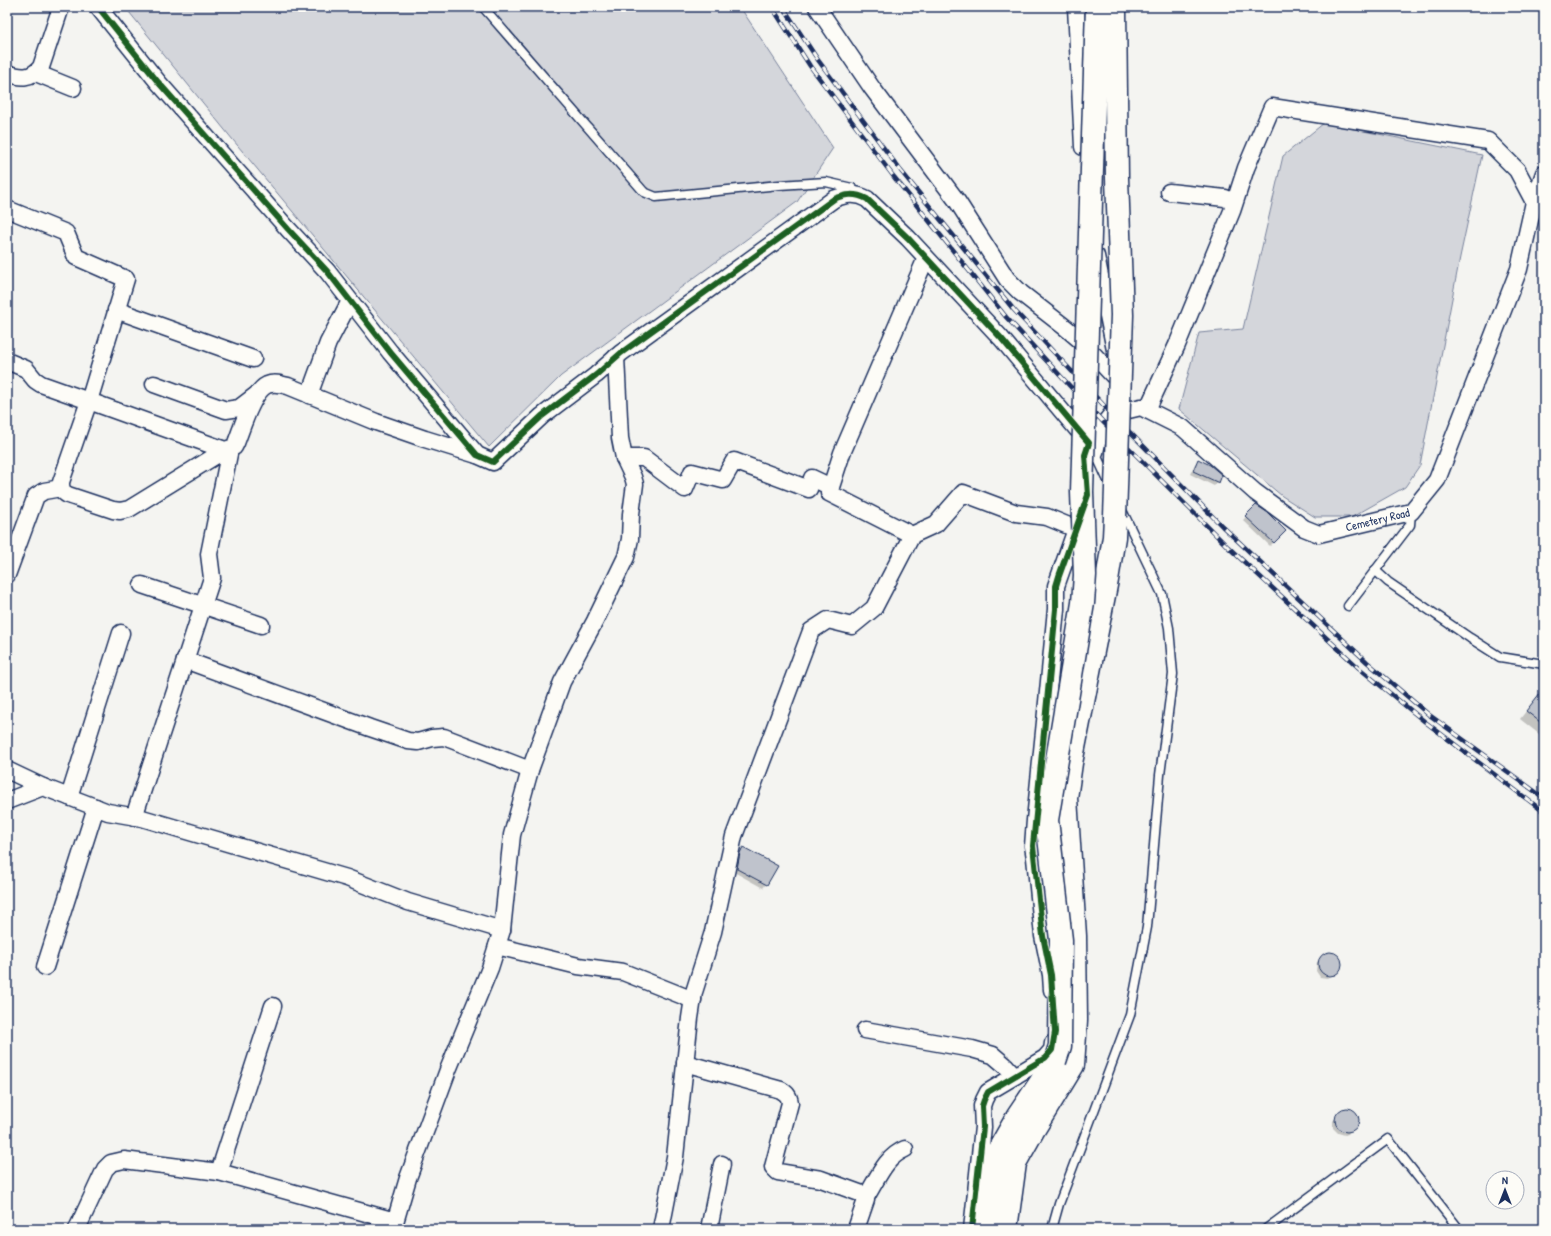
<svg xmlns="http://www.w3.org/2000/svg" width="1551" height="1236" font-family="'Patrick Hand',sans-serif">
<rect width="100%" height="100%" fill="#f4f4f1"/>
<filter id="ink" filterUnits="userSpaceOnUse"><feTurbulence type="fractalNoise" baseFrequency=".025" numOctaves="2"/><feDisplacementMap in="SourceGraphic" scale="8" xChannelSelector="R" yChannelSelector="G"/><feConvolveMatrix kernelMatrix="1 2 1 2 8 2 1 2 1" color-interpolation-filters="sRGB"/></filter>
<g filter="url(#ink)">
<!-- green -->
<g fill="#d4d6db" stroke="#78829c">
<path d="M 125,7 L 740,7 L 833,148 L 797,202 L 561,376 L 489,447 L 233,140 Z"/>
<path d="M 1324,123 L 1482,155 L 1460,257 L 1420,465 L 1405,487 L 1352,517 L 1315,517 L 1282,496 L 1179,409 L 1199,333 L 1243,329 L 1283,156 Z"/>
</g>
<!-- shadow -->
<g fill="#0003">
<path d="M 1198,460 L 1218,482 L 1214,486 L 1190,474 L 1195,464 Z"/>
<path d="M 1256,506 L 1285,531 L 1270,546 L 1243,520 Z"/>
<path d="M 1544,688 L 1544,738 L 1520,719 Z"/>
<path d="M 743,848 L 766,884 L 763,888 L 734,872 L 737,857 Z"/>
<path d="M 1326,954 L 1336,955 L 1340,961 L 1340,964 L 1338,971 L 1327,978 L 1320,977 L 1316,971 L 1317,962 Z"/>
<path d="M 1347,1110 L 1354,1112 L 1358,1117 L 1357,1124 L 1348,1134 L 1345,1135 L 1338,1133 L 1333,1128 L 1333,1121 L 1341,1112 Z"/>
</g>
<!-- building -->
<g fill="#bfc3cc" stroke="#1b2f5e">
<path d="M 1198,459 L 1210,465 L 1222,475 L 1219,483 L 1193,471 Z"/>
<path d="M 1256,505 L 1267,512 L 1286,531 L 1274,543 L 1245,516 Z"/>
<path d="M 1544,688 L 1544,725 L 1526,711 Z"/>
<path d="M 743,847 L 778,866 L 767,885 L 737,869 L 740,853 Z"/>
<circle cx="1330" cy="964" r="12"/>
<circle cx="1347" cy="1120" r="12"/>
</g>
<g fill="none" stroke-linecap="round" stroke-linejoin="round">
<!-- lane casing -->
<g stroke="#1b2f5e" stroke-width="11">
<g id="lane">
<path d="M 483,7 L 644,192 L 656,197 L 779,185 L 826,182 L 852,188 L 856,192"/>
<path d="M 1094,450 L 1109,483"/>
<path d="M 1375,570 L 1388,582 L 1470,638 L 1500,657 L 1544,664"/>
<path d="M 1348,606 L 1410,525 L 1411,512"/>
<path d="M 1052,1229 L 1059,1204 L 1130,1015 L 1147,927 L 1160,775 L 1173,674 L 1169,628 L 1162,594 L 1121,508"/>
<path d="M 1266,1229 L 1388,1139 L 1459,1229"/>
</g>
</g>
<!-- street casing -->
<g stroke="#1b2f5e" stroke-width="19">
<g id="street">
<path d="M 98,7 L 158,82 L 288,229 L 327,271 L 390,352 L 477,455 L 493,462 L 542,416 L 596,375 L 621,353 L 834,199 C 846,194 855,193 867,199 L 908,238 L 1001,338 L 1086,440"/>
<path d="M 817,7 L 872,88 L 957,201 L 1007,279 L 1021,293 L 1066,328 L 1080,340 L 1122,385"/>
<path d="M 1076,7 L 1083,147"/>
<path d="M 7,73 C 21,78 31,79 41,67 L 61,7"/>
<path d="M 36,73 L 73,88"/>
<path d="M 1169,192 L 1225,198 L 1231,201 L 1233,206"/>
<path d="M 7,209 L 66,233 L 76,257 L 126,279 L 89,401 L 225,450 L 234,447 L 236,443 C 242,428 252,392 267,385 C 274,382 281,384 288,386 L 376,422 L 425,439 L 477,455"/>
<path d="M 1096,256 L 1115,350"/>
<path d="M 116,310 L 253,359"/>
<path d="M 7,361 L 26,369 L 35,380 L 41,384 L 89,401 L 61,482 C 61,489 62,492 68,495 L 113,510 L 120,511 L 129,509 L 225,450"/>
<path d="M 154,384 L 226,410 L 239,408 L 256,395"/>
<path d="M 309,395 L 328,343 L 350,301"/>
<path d="M 1147,410 L 1177,345 L 1232,211 L 1246,168 L 1272,107 L 1488,141 L 1517,170 L 1534,202"/>
<path id="s1" d="M 1095,452 L 1100,429 L 1112,414 L 1141,407 L 1183,428 L 1255,492 L 1304,528 L 1319,534 L 1411,512 L 1437,480 L 1519,269 L 1534,202 L 1544,173"/>
<path d="M 624,458 L 644,458 L 685,489 L 692,472 L 723,480 L 734,461 L 809,489 L 812,478 L 831,487"/>
<path d="M 912,535 L 829,493 L 842,453 L 926,258"/>
<path d="M 7,575 L 36,496 L 44,491 L 61,488"/>
<path d="M 142,585 L 261,625"/>
<path d="M 185,660 L 370,728 L 408,741 L 418,742 L 432,738 L 444,737 L 530,770"/>
<path d="M 7,770 L 43,787 L 108,812 L 142,818 L 347,878 L 408,902 L 502,930"/>
<path d="M 69,797 L 121,633"/>
<path d="M 7,801 L 43,787"/>
<path d="M 134,817 L 212,578 L 209,554 L 230,449"/>
<path d="M 497,946 L 578,966 L 623,972 L 693,1000"/>
<path d="M 45,967 L 96,807"/>
<path d="M 1052,990 L 1051,975 L 1043,936 L 1035,858 L 1033,846 L 1035,820 L 1047,702 L 1056,609 L 1056,586 L 1080,518"/>
<path d="M 273,1006 L 219,1172 L 395,1221"/>
<path d="M 865,1030 L 972,1049 L 993,1055 L 1006,1066 L 1015,1076"/>
<path d="M 685,1063 L 781,1090 C 787,1094 789,1096 790,1103 L 773,1167 L 778,1172 L 821,1179 L 865,1195 L 866,1200 L 856,1229"/>
<path d="M 866,1197 C 877,1180 885,1157 905,1149"/>
<path d="M 77,1229 L 105,1169 L 111,1163 L 124,1160 L 219,1172"/>
<path d="M 393,1229 L 408,1178 L 448,1070 L 490,968 L 502,930 L 512,835 L 530,770 L 562,682 L 595,621 L 626,557 L 630,539 L 631,514 L 635,484 L 633,477 L 624,458 L 620,438 L 616,357"/>
<path d="M 661,1229 L 675,1157 L 690,1018 L 694,992 L 713,932 L 734,836 L 811,631 L 828,620 L 852,626 L 874,608 L 912,535 L 936,524 L 963,493 L 1016,513 L 1047,517 L 1076,529"/>
<path d="M 709,1229 L 722,1164"/>
<path d="M 972,1229 L 983,1127 L 982,1106 L 984,1100 L 988,1092 L 1045,1058 L 1052,1050 L 1053,1043"/>
</g>
</g>
<!-- secondary casing -->
<g stroke="#1b2f5e" stroke-width="25">
<g id="secondary">
<path d="M 989,1229 L 997,1153 L 1018,1116 L 1055,1061"/>
<path d="M 1006,1229 L 1015,1163 L 1034,1129 L 1073,1065 L 1076,1020 L 1075,936 L 1066,798 L 1071,763 L 1107,580 L 1114,537 L 1115,517"/>
</g>
</g>
<!-- lane -->
<use href="#lane" stroke="#fdfcf7" stroke-width="8"/>
<!-- street -->
<use href="#street" stroke="#fdfcf7" stroke-width="16"/>
<!-- secondary -->
<use href="#secondary" stroke="#fdfcf7" stroke-width="22"/>
<!-- rail casing -->
<g stroke="#1b2f5e" stroke-width="4.5">
<g id="rail">
<path d="M 772,7 L 810,66 L 894,177 L 1006,317 L 1104,423 L 1228,547 L 1359,668 L 1424,721 L 1544,812"/>
<path d="M 783,7 L 818,60 L 901,171 L 1014,310 L 1112,414 L 1222,526 L 1367,662 L 1428,714 L 1544,798"/>
</g>
</g>
<!-- rail -->
<use href="#rail" stroke="#fdfcf7" stroke-width="3" stroke-dasharray="9" stroke-linecap="butt"/>
<!-- secondary-bridge casing -->
<g stroke="#1b2f5e" stroke-width="25" stroke-linecap="butt">
<g id="secondary-bridge">
<path d="M 1115,10 L 1117,178 L 1122,315 L 1115,517"/>
<path d="M 1055,1061 L 1060,1046 L 1061,940 L 1047,820 L 1083,603 L 1085,575 L 1082,492 L 1097,7"/>
</g>
</g>
<!-- secondary-bridge -->
<use href="#secondary-bridge" stroke="#fdfcf7" stroke-width="22"/>
<!-- cycleway casing -->
<g stroke="#fdfcf7" stroke-width="8">
<path id="cycleway" d="M 98,7 L 158,82 L 288,229 L 327,271 L 390,352 L 477,455 L 493,462 L 542,416 L 596,375 L 621,353 L 834,199 C 846,194 855,193 867,199 L 908,238 L 1001,338 L 1089,443 L 1085,455 L 1088,495 L 1059,576 L 1056,586 L 1056,609 L 1034,835 L 1033,846 L 1043,936 L 1051,975 L 1054,1018 L 1055,1032 L 1052,1050 L 1045,1058 L 988,1092 L 984,1100 L 982,1106 L 983,1127 L 972,1229"/>
</g>
<!-- cycleway -->
<use href="#cycleway" stroke="#1b5e20" stroke-width="6"/>
</g>
</g>
<g text-anchor="middle" stroke-width="3.5" stroke-linejoin="round" paint-order="stroke">
<!-- street labels -->
<g font-size="12" fill="#1b2f5e" stroke="#fdfcf7">
<text dy="4" stroke="none"><textPath href="#s1" startOffset="353">Cemetery Road</textPath></text>
</g>
</g>
<!-- margin -->
<rect width="1551" height="1236" fill="none" stroke="#fdfcf7" stroke-width="24"/>
<rect x="12" y="12" width="1527" height="1212" fill="none" stroke="#1b2f5e" stroke-width="1.5" filter="url(#ink)"/>
<!-- north arrow -->
<g transform="translate(1505 1190)"><circle r="19" fill="#fdfcf7" stroke="#a3aaba"/>
<path d="M0-3L7 15L0 10L-7 15Z" fill="#1b2f5e"/>
<text y="-6" font-size="11" font-weight="bold" text-anchor="middle" fill="#1b2f5e">N</text>
</g>
</svg>
